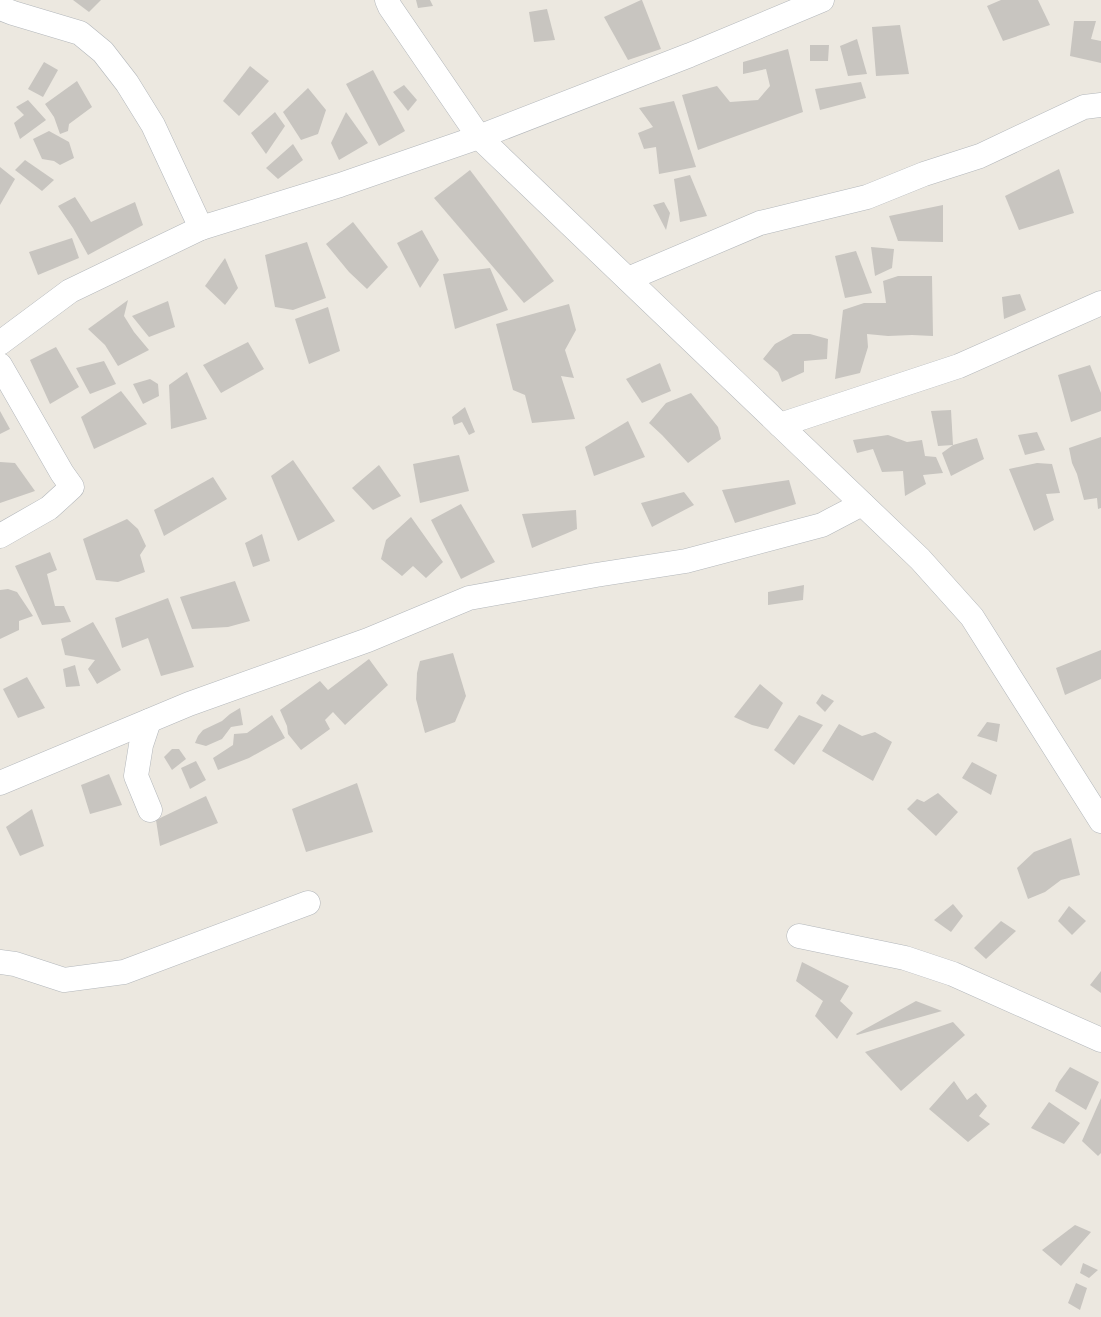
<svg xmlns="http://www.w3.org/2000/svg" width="1101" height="1317" font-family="'Open Sans',sans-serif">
<rect width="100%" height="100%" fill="#ece8e0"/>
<!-- building -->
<g fill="#c8c5c0">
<path d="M 73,0 L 101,0 L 89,12 Z"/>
<path d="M 416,0 L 430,0 L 433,6 L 418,8 Z"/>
<path d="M 641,0 L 642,0 L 661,49 L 628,60 L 604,17 Z"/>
<path d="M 1001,0 L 1038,0 L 1050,25 L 1003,41 L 987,6 Z"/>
<path d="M 547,9 L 555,40 L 534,42 L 529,12 Z"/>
<path d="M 1074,21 L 1096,21 L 1091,39 L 1101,41 L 1101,63 L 1070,56 Z"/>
<path d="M 900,25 L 909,74 L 876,76 L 872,27 Z"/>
<path d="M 857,39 L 867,74 L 848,76 L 840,46 Z"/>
<path d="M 810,45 L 829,45 L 828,61 L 810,61 Z"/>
<path d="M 788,49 L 803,112 L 698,150 L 682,95 L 717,86 L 730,102 L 758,100 L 770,86 L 766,69 L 743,74 L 743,62 Z"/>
<path d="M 44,62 L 58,70 L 43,97 L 28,89 Z"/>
<path d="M 250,66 L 269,81 L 239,116 L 223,101 Z"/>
<path d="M 373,70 L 405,131 L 379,146 L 346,84 Z"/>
<path d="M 77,81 L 92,107 L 69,124 L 68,131 L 60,134 L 54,117 L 45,104 Z"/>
<path d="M 861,82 L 866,98 L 820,110 L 815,89 Z"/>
<path d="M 404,85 L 417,100 L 408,111 L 393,92 Z"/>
<path d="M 308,88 L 326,110 L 318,134 L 301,140 L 283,112 Z"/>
<path d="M 28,100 L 46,120 L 20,139 L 14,123 L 24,115 L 16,107 Z"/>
<path d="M 674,101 L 696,167 L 659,174 L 656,147 L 644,149 L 638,133 L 653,127 L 639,108 Z"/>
<path d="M 275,112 L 285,126 L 266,154 L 251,133 Z"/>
<path d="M 346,112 L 368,143 L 339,160 L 331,143 Z"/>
<path d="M 49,131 L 69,142 L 74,158 L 60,165 L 54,161 L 42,159 L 33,139 Z"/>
<path d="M 293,144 L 303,160 L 278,179 L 266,168 Z"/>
<path d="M 25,160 L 54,180 L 42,191 L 15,170 Z"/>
<path d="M 0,167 L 15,179 L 0,205 Z"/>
<path d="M 1059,169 L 1074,213 L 1019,230 L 1005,196 Z"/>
<path d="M 470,170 L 554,281 L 524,303 L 434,198 Z"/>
<path d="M 690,175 L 707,216 L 680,222 L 674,179 Z"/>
<path d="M 75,197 L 91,222 L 135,202 L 143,225 L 88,255 L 73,228 L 58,206 Z"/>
<path d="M 664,202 L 670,213 L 666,230 L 653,205 Z"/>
<path d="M 943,205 L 943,242 L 898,241 L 889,216 Z"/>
<path d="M 353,222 L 388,267 L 367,289 L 349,272 L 326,244 Z"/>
<path d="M 422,230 L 439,260 L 420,288 L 397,243 Z"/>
<path d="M 72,238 L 79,258 L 38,275 L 29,252 Z"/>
<path d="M 307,242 L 326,298 L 293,310 L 275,307 L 265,255 Z"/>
<path d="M 871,247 L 894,249 L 892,268 L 875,276 Z"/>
<path d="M 856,251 L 872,293 L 845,298 L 835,256 Z"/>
<path d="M 225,258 L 238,288 L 225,305 L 205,286 Z"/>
<path d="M 490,268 L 508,310 L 455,329 L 443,274 Z"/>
<path d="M 898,276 L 932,276 L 933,336 L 912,335 L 888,336 L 867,334 L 868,347 L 860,373 L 835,379 L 843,310 L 864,303 L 886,303 L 883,281 Z"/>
<path d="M 1020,294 L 1026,310 L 1004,319 L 1002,297 Z"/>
<path d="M 128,300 L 124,316 L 134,332 L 149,350 L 118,366 L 105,345 L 88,329 Z"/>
<path d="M 168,301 L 175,327 L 149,337 L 132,316 Z"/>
<path d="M 569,304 L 576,330 L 565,350 L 574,378 L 561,376 L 575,419 L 532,423 L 525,395 L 513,390 L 496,324 Z"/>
<path d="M 328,307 L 340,351 L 309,364 L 295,319 Z"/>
<path d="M 793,334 L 810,334 L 828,339 L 827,359 L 804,361 L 804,372 L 782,382 L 778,372 L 763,359 L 775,344 Z"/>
<path d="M 248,342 L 264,369 L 221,393 L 203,365 Z"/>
<path d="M 56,347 L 79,387 L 50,404 L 30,360 Z"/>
<path d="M 104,361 L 116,384 L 90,394 L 76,368 Z"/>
<path d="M 660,363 L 671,391 L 642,403 L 626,379 Z"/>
<path d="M 1090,365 L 1101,393 L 1101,411 L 1071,422 L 1058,375 Z"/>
<path d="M 187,372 L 207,419 L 171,429 L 169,385 Z"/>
<path d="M 150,379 L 158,384 L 159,396 L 143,404 L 133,384 Z"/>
<path d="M 121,391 L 147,424 L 94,449 L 81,417 Z"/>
<path d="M 691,393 L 718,427 L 721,439 L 688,463 L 662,435 L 649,423 L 666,403 Z"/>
<path d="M 465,407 L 475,432 L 469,435 L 462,422 L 454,425 L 452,417 Z"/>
<path d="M 951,410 L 953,445 L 938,446 L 931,411 Z"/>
<path d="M 0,411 L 10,429 L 0,434 Z"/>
<path d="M 628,421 L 645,457 L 594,476 L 585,447 Z"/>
<path d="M 1037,432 L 1045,450 L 1025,455 L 1018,435 Z"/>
<path d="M 888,435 L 907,442 L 922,440 L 925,456 L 936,457 L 943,473 L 923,475 L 926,484 L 905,496 L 903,471 L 882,472 L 873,449 L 857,453 L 853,440 Z"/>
<path d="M 1101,437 L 1101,508 L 1098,509 L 1097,498 L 1084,500 L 1077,474 L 1072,463 L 1069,448 Z"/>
<path d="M 977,438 L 984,459 L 951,476 L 942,453 L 953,445 Z"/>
<path d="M 459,455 L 469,491 L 420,503 L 413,464 Z"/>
<path d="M 293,460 L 335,521 L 298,541 L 271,476 Z"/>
<path d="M 0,462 L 15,463 L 35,491 L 0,503 Z"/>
<path d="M 1037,463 L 1052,464 L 1060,493 L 1046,494 L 1054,520 L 1034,531 L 1009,469 Z"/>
<path d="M 379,465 L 401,496 L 373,510 L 352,488 Z"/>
<path d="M 213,477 L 227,499 L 164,536 L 154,510 Z"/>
<path d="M 789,480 L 796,504 L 735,523 L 722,490 Z"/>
<path d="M 684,492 L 694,505 L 652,527 L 641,503 Z"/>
<path d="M 461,504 L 495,562 L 461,579 L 431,520 Z"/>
<path d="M 576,510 L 577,529 L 532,548 L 522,514 Z"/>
<path d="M 411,517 L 443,562 L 426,578 L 413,566 L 402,576 L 381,559 L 386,540 Z"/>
<path d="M 127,519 L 138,529 L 146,546 L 140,555 L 145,572 L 118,582 L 96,580 L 83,539 Z"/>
<path d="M 262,534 L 270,561 L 253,567 L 245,543 Z"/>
<path d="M 50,552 L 57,570 L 47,574 L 55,606 L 64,606 L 71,622 L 42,625 L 15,566 Z"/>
<path d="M 235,581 L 250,621 L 228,627 L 192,629 L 180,597 Z"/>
<path d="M 804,585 L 803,600 L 768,605 L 768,592 Z"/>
<path d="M 8,589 L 17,592 L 33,616 L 19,621 L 19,630 L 0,639 L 0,590 Z"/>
<path d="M 168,598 L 194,667 L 161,676 L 148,638 L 122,648 L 115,618 Z"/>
<path d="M 93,622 L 121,670 L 97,684 L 88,669 L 95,660 L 65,655 L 61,639 Z"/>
<path d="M 1101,650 L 1101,679 L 1065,695 L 1056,668 Z"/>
<path d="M 453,653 L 466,696 L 455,722 L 425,733 L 416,699 L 417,673 L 420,661 Z"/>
<path d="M 369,659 L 388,685 L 345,725 L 333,712 L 325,720 L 330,729 L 301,750 L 288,734 L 287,726 L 280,710 L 320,681 L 328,690 Z"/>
<path d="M 75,665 L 80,686 L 66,687 L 63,669 Z"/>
<path d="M 27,677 L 45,708 L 18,718 L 3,689 Z"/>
<path d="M 760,684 L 783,703 L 768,729 L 752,725 L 734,717 Z"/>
<path d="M 822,694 L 834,701 L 825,712 L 816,703 Z"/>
<path d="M 240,708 L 243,725 L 231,727 L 222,739 L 206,746 L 195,743 L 198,736 L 203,730 L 222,721 L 230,714 Z"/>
<path d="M 272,715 L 285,738 L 249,758 L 218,770 L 213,758 L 233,745 L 234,734 L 247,733 Z"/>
<path d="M 799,715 L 823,725 L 794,765 L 774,750 Z"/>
<path d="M 987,722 L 1000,724 L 997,742 L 977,736 Z"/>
<path d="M 839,724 L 862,736 L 875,732 L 892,742 L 873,781 L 822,751 Z"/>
<path d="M 172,749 L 179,749 L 186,759 L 172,770 L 164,757 Z"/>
<path d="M 196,761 L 206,780 L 190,789 L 181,768 Z"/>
<path d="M 972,762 L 997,775 L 991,795 L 962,778 Z"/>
<path d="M 109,774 L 122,805 L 90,814 L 81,785 Z"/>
<path d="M 357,783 L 373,832 L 306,852 L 292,809 Z"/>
<path d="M 938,793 L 958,812 L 936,836 L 907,809 L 917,799 L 924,802 Z"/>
<path d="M 206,796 L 218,823 L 160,846 L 156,820 Z"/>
<path d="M 32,809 L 44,846 L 20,856 L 6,827 Z"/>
<path d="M 1071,838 L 1080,875 L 1061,880 L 1045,892 L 1028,899 L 1017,868 L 1034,852 Z"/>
<path d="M 953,904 L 963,916 L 951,932 L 934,920 Z"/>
<path d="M 1069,906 L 1086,921 L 1072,935 L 1058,921 Z"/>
<path d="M 1001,921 L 1016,931 L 986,959 L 974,948 Z"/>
<path d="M 802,962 L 849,986 L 840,1001 L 853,1013 L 837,1039 L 815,1016 L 823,1001 L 796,981 Z"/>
<path d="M 1101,971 L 1101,993 L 1090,985 Z"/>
<path d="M 916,1001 L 942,1011 L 857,1035 L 856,1034 Z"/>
<path d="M 953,1022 L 965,1035 L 901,1091 L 865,1052 Z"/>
<path d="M 1070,1067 L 1099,1082 L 1086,1110 L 1055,1091 L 1059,1082 Z"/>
<path d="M 954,1081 L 967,1100 L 976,1093 L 987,1106 L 979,1116 L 990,1124 L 968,1142 L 929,1109 Z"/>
<path d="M 1101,1098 L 1101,1153 L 1098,1156 L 1082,1141 Z"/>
<path d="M 1049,1102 L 1080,1123 L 1064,1144 L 1031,1128 Z"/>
<path d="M 1075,1225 L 1091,1232 L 1061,1266 L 1042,1250 Z"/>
<path d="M 1083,1263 L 1098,1270 L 1089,1278 L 1080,1273 Z"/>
<path d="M 1076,1283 L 1087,1288 L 1080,1310 L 1068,1303 Z"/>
</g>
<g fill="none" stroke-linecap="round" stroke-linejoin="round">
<!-- minor casing -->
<g stroke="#b3b7bb" stroke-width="25">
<g id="minor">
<path d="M 387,0 L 390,7 L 479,137 L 920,559 L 972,617 L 1101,821"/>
<path d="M 0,8 L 13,13 L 80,33 L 103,52 L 127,83 L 153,125 L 201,228"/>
<path d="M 628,279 L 760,223 L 867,197 L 924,174 L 980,156 L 1084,107 L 1101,105"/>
<path d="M 0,343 L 70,291 L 201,228 L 340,185 L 479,137 L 690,55 L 822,0"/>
<path d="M 0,365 L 62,473 L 72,487 L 49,508 L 0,536"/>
<path d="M 780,425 L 959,366 L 1101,303"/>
<path d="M 149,721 L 141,745 L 136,776 L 150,810"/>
<path d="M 0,783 L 189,704 L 368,640 L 469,598 L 596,575 L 686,561 L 822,525 L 862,504"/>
<path d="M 799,936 L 905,958 L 953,974 L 1101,1040"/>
<path d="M 0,962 L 15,964 L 64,980 L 124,972 L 308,903"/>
</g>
</g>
<!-- minor -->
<use href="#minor" stroke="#fff" stroke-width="24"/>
</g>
</svg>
